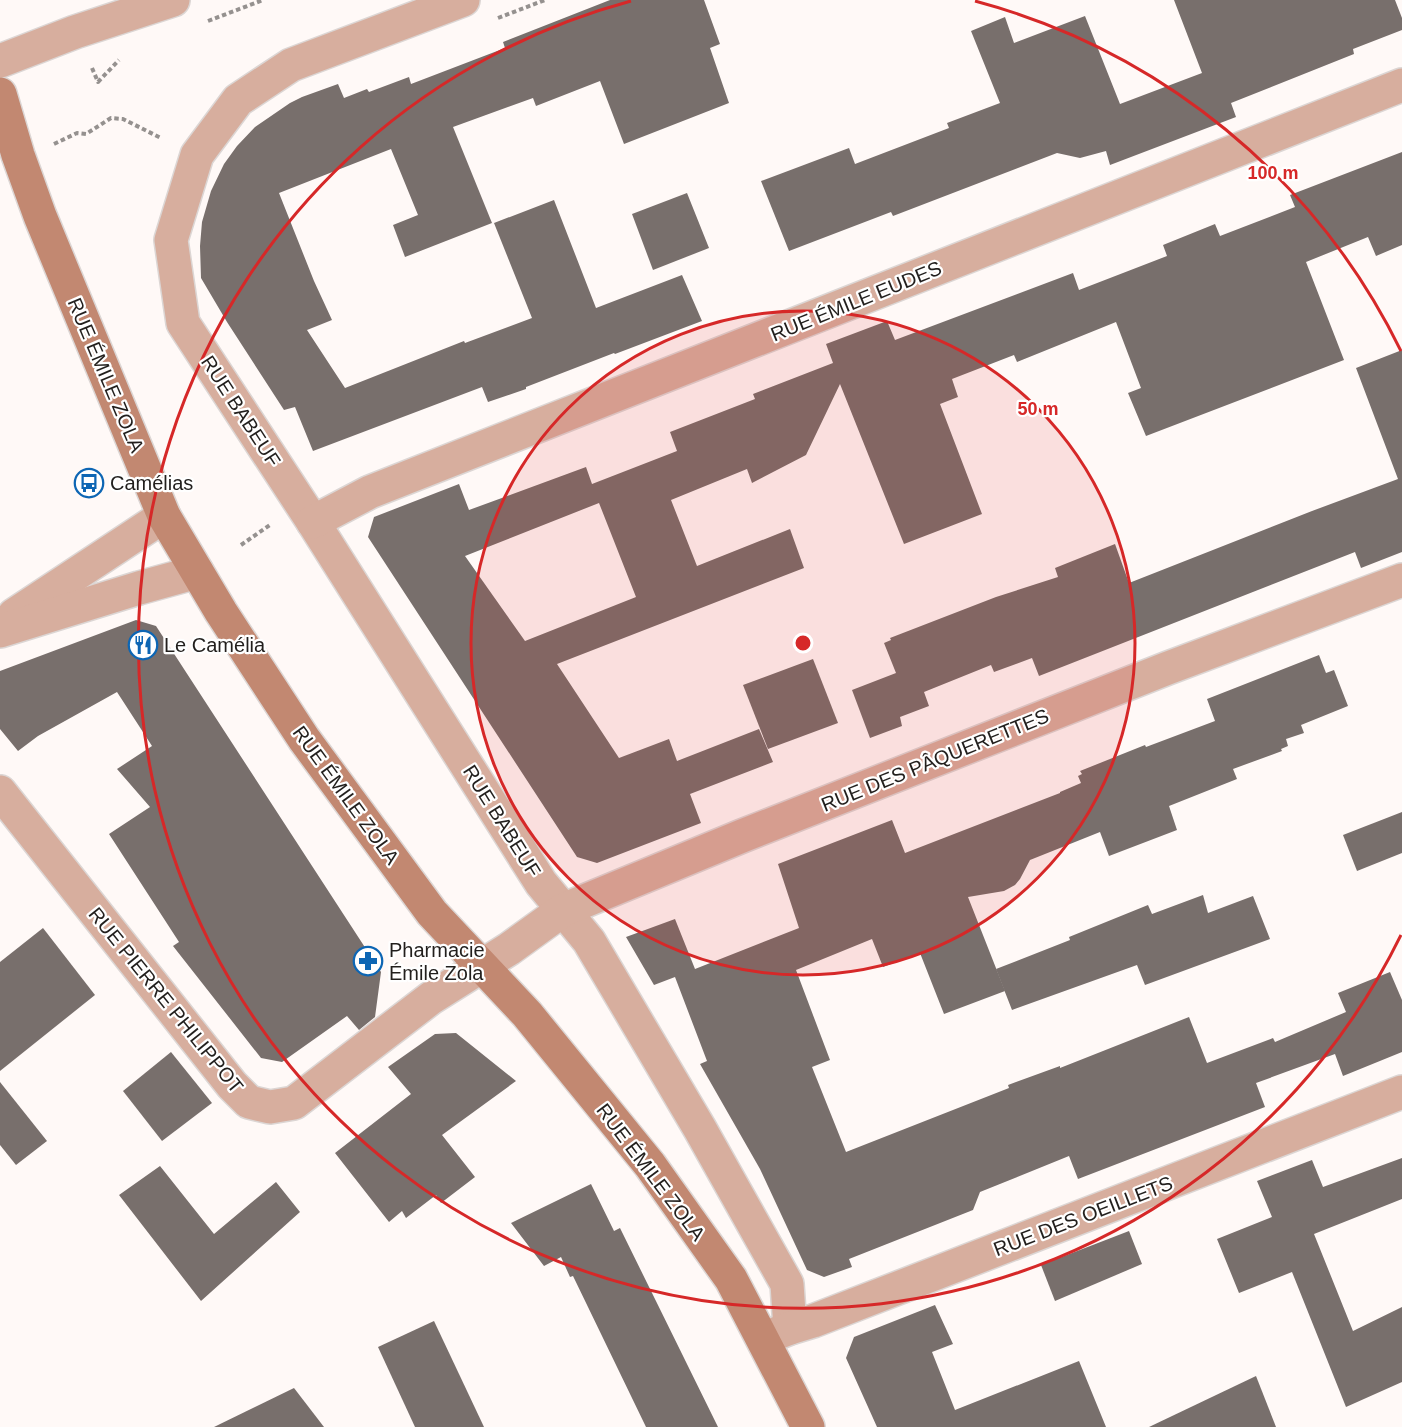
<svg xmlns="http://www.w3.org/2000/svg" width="1402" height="1427" font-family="Arial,sans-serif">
<rect width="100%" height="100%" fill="#fff9f7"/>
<!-- building -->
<g fill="#786f6c" fill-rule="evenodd">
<path d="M 610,0 L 704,0 L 720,44 L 710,48 L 729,103 L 624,144 L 600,81 L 536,106 L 533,98 L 453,127 L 492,223 L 405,257 L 393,225 L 418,215 L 391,149 L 279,193 L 314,281 L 332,320 L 307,330 L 345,388 L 464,341 L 465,343 L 532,318 L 494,223 L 554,200 L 596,308 L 682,275 L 702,321 L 615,354 L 614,353 L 526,387 L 526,389 L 488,402 L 482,387 L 313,451 L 295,407 L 284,410 L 227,322 L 201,278 L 200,246 L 202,222 L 211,191 L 224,164 L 237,146 L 255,127 L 290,103 L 302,97 L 338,84 L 344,98 L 367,89 L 369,92 L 409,77 L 411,84 L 505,48 L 503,42 Z"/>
<path d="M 1174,0 L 1395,0 L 1402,18 L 1402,30 L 1353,49 L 1354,54 L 1231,103 L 1236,117 L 1110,165 L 1106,151 L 1080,158 L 1057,153 L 893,216 L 891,212 L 789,251 L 761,181 L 849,148 L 855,164 L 949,128 L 947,123 L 1000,103 L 971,31 L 1005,17 L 1014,43 L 1085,16 L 1120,104 L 1202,73 Z"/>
<path d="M 1402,152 L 1402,245 L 1376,256 L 1368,237 L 1306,262 L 1344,360 L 1146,436 L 1128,393 L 1141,388 L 1116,322 L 1017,362 L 1014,355 L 952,379 L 958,397 L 940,404 L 982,514 L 904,544 L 840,384 L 806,455 L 752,483 L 747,469 L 671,500 L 697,566 L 790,529 L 804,568 L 557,664 L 619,758 L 669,739 L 677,761 L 759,729 L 773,762 L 690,794 L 701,823 L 597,863 L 577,857 L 368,537 L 374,517 L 459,484 L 469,510 L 586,467 L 592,484 L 677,451 L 670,432 L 755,399 L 753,394 L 833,363 L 826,344 L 887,321 L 895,340 L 1073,273 L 1079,290 L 1167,256 L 1163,245 L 1215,224 L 1220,236 L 1295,207 L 1290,195 ZM 599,503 L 636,597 L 525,641 L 465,556 Z"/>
<path d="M 687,193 L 709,248 L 653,270 L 632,214 Z"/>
<path d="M 1402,350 L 1402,552 L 1361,568 L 1355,552 L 1039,676 L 1032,658 L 994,672 L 991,665 L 924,692 L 929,706 L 900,717 L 902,726 L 870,738 L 852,690 L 896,673 L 884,643 L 891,640 L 890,638 L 996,597 L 1058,577 L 1055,568 L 1115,544 L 1129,583 L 1312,511 L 1398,479 L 1356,368 Z"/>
<path d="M 136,620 L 156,626 L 381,972 L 375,1017 L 359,1030 L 347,1016 L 282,1062 L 261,1058 L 173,946 L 179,942 L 109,834 L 150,807 L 117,769 L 152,746 L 117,692 L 38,736 L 18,751 L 0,729 L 0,671 Z"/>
<path d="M 1319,655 L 1326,673 L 1334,670 L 1348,706 L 1301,725 L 1304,733 L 1286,739 L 1288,746 L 1281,749 L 1282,751 L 1233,769 L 1237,779 L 1169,806 L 1177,830 L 1109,856 L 1100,832 L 1030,860 L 1020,879 L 1015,885 L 1004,891 L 968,897 L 1005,991 L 944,1014 L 920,953 L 883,967 L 872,939 L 796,970 L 830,1060 L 812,1067 L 846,1152 L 1009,1088 L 1008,1085 L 1060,1066 L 1060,1068 L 1189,1017 L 1207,1063 L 1273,1038 L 1275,1042 L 1346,1012 L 1338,993 L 1390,972 L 1402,1000 L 1402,1052 L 1343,1076 L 1335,1054 L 1256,1083 L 1265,1107 L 1078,1179 L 1069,1156 L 980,1192 L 973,1210 L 849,1259 L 852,1267 L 824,1277 L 807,1270 L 760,1169 L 700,1064 L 707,1061 L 675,977 L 654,985 L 626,937 L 675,919 L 695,969 L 799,928 L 778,864 L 892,820 L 905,853 L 1060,793 L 1060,792 L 1081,783 L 1078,776 L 1082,774 L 1080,771 L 1145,745 L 1146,747 L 1215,721 L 1207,699 Z"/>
<path d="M 813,659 L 838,723 L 768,749 L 743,685 Z"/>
<path d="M 1402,812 L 1402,853 L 1357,871 L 1343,835 Z"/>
<path d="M 1203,895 L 1208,913 L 1253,896 L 1270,939 L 1145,985 L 1137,965 L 1012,1010 L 996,969 L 1070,940 L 1069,937 L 1148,905 L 1152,914 Z"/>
<path d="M 43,928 L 95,995 L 0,1071 L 0,962 Z"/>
<path d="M 456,1033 L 516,1081 L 442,1135 L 475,1177 L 441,1203 L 436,1195 L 406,1218 L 402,1211 L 389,1222 L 335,1153 L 411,1094 L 388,1067 L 435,1034 Z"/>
<path d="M 171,1052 L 212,1103 L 162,1141 L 123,1091 Z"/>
<path d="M 0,1082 L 47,1141 L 16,1165 L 0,1145 Z"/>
<path d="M 1402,1158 L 1402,1199 L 1314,1234 L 1353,1331 L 1402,1307 L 1402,1382 L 1346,1407 L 1292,1272 L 1239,1293 L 1217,1239 L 1272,1217 L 1257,1181 L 1312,1160 L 1323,1187 Z"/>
<path d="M 160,1166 L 214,1234 L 276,1182 L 300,1212 L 201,1301 L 119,1195 Z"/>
<path d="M 591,1184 L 614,1231 L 620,1228 L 718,1427 L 646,1427 L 573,1276 L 570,1277 L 561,1257 L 544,1266 L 511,1223 Z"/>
<path d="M 1129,1231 L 1142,1264 L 1055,1301 L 1041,1265 Z"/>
<path d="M 935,1305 L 953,1344 L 932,1352 L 955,1410 L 1079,1361 L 1106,1427 L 877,1427 L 846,1358 L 854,1337 Z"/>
<path d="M 434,1321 L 484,1427 L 415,1427 L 378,1347 Z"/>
<path d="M 1256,1376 L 1276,1427 L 1149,1427 Z"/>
<path d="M 294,1388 L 324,1427 L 214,1427 Z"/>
</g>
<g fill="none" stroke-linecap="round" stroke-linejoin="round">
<!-- minor casing -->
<g stroke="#dcd6d4" stroke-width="36">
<g id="minor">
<path d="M 463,0 L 291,65 L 238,100 L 197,155 L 171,240 L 183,323 L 313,522 L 541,883 L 589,941 L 700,1129 L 787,1284 L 790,1328"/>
<path d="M 0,61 L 75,32 L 173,0"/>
<path d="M 313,522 L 370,492 L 1402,85"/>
<path d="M 14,615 L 164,516"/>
<path d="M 0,631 L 139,588 L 197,572"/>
<path d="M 0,792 L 232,1085 L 249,1102 L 270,1107 L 294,1103 L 431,998 L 509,949 L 563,910 L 742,836 L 1168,668 L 1402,580"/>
<path d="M 770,1336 L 790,1328 L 813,1321 L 1402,1092"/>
</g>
</g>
<!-- secondary casing -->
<g stroke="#dcd6d4" stroke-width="36">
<path id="secondary" d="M 0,94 L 18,155 L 40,216 L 164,516 L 221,612 L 304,739 L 432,913 L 527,1014 L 650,1165 L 731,1279 L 808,1427"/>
</g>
<!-- path -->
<g stroke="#95918f" stroke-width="4" stroke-dasharray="4.5 3" stroke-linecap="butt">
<path d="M 498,18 L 545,0"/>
<path d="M 208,21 L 263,0"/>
<path d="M 92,68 L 98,82 L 119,60"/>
<path d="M 54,144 L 77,133 L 86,134 L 111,118 L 123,119 L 161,138"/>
<path d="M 241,545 L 270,525"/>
</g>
<!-- minor -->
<use href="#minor" stroke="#d7ae9e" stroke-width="33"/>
<!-- secondary -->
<use href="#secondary" stroke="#c28871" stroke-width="33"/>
</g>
<!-- distance rings -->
<circle cx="803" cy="643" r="332" fill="#d62828" fill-opacity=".12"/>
<g fill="none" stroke="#d62828" stroke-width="3">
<circle cx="803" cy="643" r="332"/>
<path d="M1401 935A665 665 0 1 1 631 1M975 1A665 665 0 0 1 1401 351"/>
</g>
<!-- icons -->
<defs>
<g id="bus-ring" transform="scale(1.5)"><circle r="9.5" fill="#fff" stroke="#0d66b4" stroke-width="1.5"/><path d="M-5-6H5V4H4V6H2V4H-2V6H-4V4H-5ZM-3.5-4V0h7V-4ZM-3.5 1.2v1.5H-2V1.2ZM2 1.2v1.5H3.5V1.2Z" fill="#0d66b4"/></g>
<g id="restaurant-ring" transform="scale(1.5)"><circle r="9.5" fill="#fff" stroke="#0d66b4" stroke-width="1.5"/><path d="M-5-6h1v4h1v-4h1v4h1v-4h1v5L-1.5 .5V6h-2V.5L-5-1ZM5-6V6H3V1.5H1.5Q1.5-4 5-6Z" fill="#0d66b4"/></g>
<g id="pharmacy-ring" transform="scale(1.5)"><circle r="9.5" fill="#fff" stroke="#0d66b4" stroke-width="1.5"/><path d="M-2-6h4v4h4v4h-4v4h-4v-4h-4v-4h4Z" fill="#0d66b4"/></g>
</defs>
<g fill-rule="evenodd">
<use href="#bus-ring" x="89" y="483"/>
<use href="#restaurant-ring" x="143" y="645"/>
<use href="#pharmacy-ring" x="368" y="961"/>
</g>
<g text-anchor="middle" stroke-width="4.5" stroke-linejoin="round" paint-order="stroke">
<!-- street labels -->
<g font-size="20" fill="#221f1d" stroke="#fff">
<text transform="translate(856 301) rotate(-22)" y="7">RUE ÉMILE EUDES</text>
<text transform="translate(106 375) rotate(67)" y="7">RUE ÉMILE ZOLA</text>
<text transform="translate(241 411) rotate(57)" y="7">RUE BABEUF</text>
<text transform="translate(935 760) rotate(-22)" y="7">RUE DES PÂQUERETTES</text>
<text transform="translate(346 795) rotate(54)" y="7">RUE ÉMILE ZOLA</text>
<text transform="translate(502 821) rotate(58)" y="7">RUE BABEUF</text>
<text transform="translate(166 1000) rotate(51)" y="7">RUE PIERRE PHILIPPOT</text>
<text transform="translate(651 1172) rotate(53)" y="7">RUE ÉMILE ZOLA</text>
<text transform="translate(1083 1216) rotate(-21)" y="7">RUE DES OEILLETS</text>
</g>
<!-- poi labels -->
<g font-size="20" fill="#221f1d" stroke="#fff" text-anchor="start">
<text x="110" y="490">Camélias</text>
<text x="164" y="652">Le Camélia</text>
<text x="389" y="957">Pharmacie<tspan x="389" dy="23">Émile Zola</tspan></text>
</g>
</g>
<circle cx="803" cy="643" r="9" fill="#d62828" stroke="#fff" stroke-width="3"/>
<g font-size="18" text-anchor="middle" font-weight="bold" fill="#d62828" stroke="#fff" stroke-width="4.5" stroke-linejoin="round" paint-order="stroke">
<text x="1273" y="179">100 m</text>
<text x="1038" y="415">50 m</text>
</g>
</svg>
